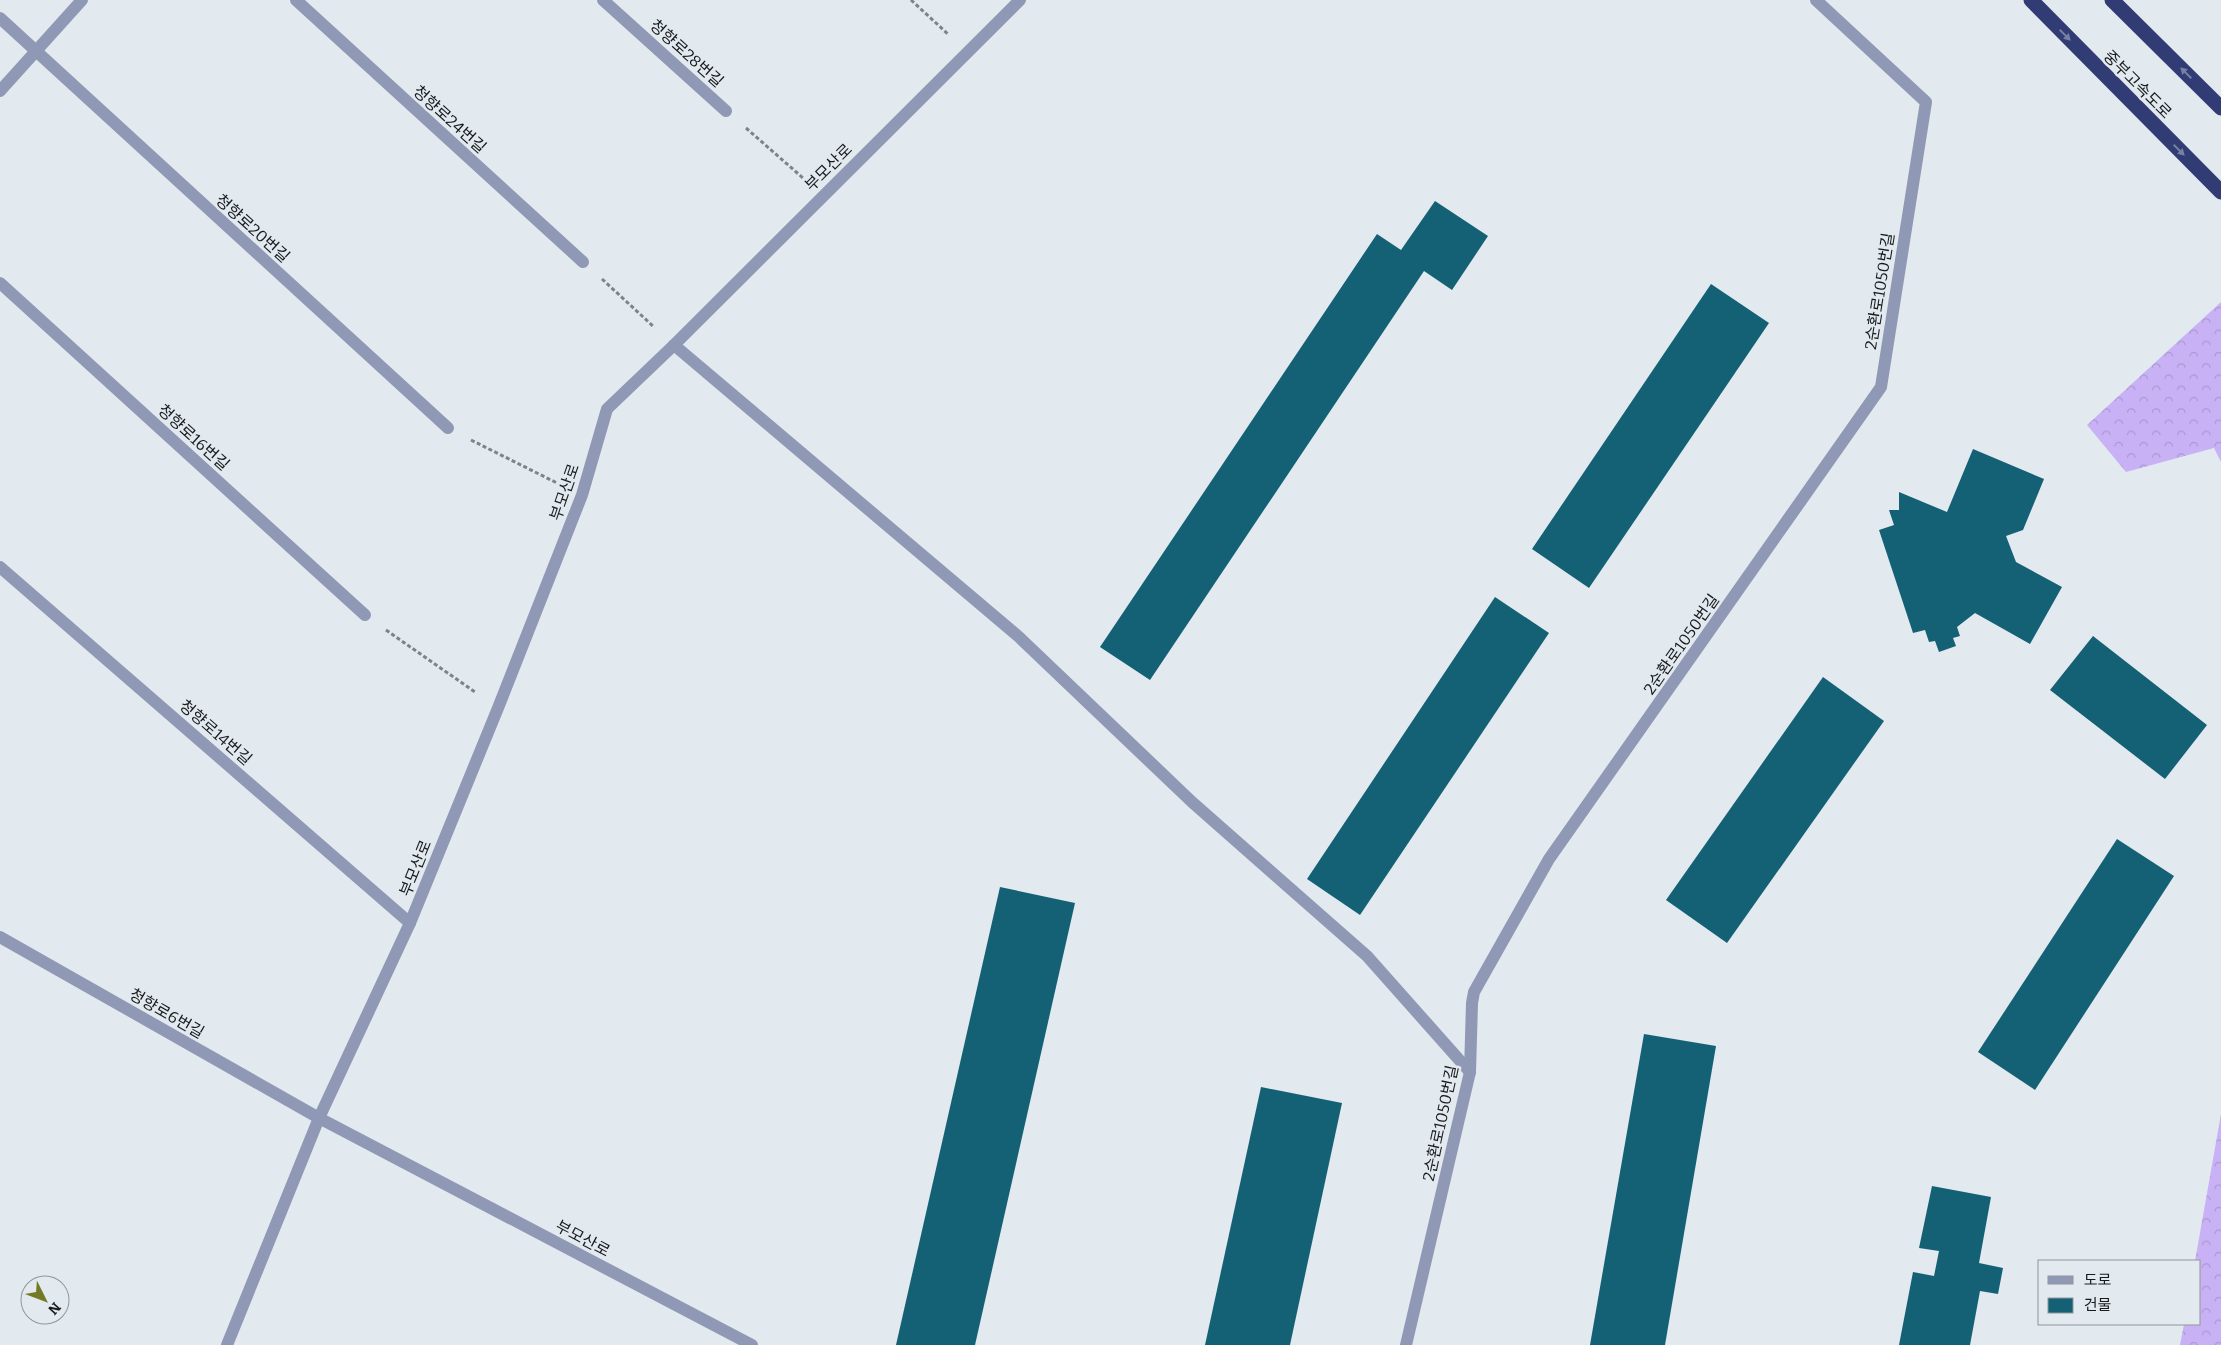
<svg xmlns="http://www.w3.org/2000/svg" width="2221" height="1345" font-family="Bitter,'Noto Sans KR',serif">
<defs>
<pattern id="forest-crowns" width="20" height="18" patternUnits="userSpaceOnUse" patternTransform="scale(1.25)"><rect width="20" height="18" fill="#c8b2f5"/><path d="M2 6a3 3 0 1 1 6 0M12 15a3 3 0 1 1 6 0" fill="none" stroke="#ab98d1"/></pattern>
</defs>
<rect width="100%" height="100%" fill="#e2e9ef"/>
<!-- forest -->
<g fill="url(#forest-crowns)">
<path d="M 2221,302 L 2221,462 L 2214,448 L 2126,472 L 2087,425 Z"/>
<path d="M 2221,1114 L 2221,1345 L 2180,1345 L 2184,1324 L 2200,1324 L 2200,1261 L 2195,1261 Z"/>
</g>
<!-- building -->
<g fill="#146175">
<path d="M 1435,201 L 1488,236 L 1452,290 L 1424,271 L 1150,680 L 1100,647 L 1377,234 L 1401,250 Z"/>
<path d="M 1711,284 L 1769,323 L 1589,588 L 1532,549 Z"/>
<path d="M 1973,449 L 2044,479 L 2023,530 L 2006,536 L 2016,562 L 2062,587 L 2030,644 L 1975,613 L 1957,627 L 1960,636 L 1953,638 L 1956,646 L 1939,652 L 1935,641 L 1929,642 L 1925,630 L 1913,633 L 1879,530 L 1894,525 L 1889,510 L 1899,510 L 1899,492 L 1947,512 Z"/>
<path d="M 1495,597 L 1549,633 L 1360,915 L 1307,879 Z"/>
<path d="M 2093,636 L 2207,725 L 2165,779 L 2050,690 Z"/>
<path d="M 1823,677 L 1884,721 L 1727,943 L 1666,900 Z"/>
<path d="M 2117,839 L 2174,876 L 2035,1090 L 1978,1052 Z"/>
<path d="M 1000,887 L 1075,903 L 975,1345 L 896,1345 Z"/>
<path d="M 1644,1034 L 1716,1046 L 1665,1345 L 1590,1345 Z"/>
<path d="M 1261,1087 L 1342,1103 L 1290,1345 L 1205,1345 Z"/>
<path d="M 1932,1186 L 1991,1197 L 1979,1263 L 2003,1268 L 1998,1294 L 1980,1291 L 1970,1345 L 1899,1345 L 1913,1272 L 1934,1276 L 1939,1251 L 1919,1248 Z"/>
</g>
<g fill="none" stroke-linecap="round" stroke-linejoin="round">
<!-- path -->
<g stroke="#7f8387" stroke-width="3" stroke-dasharray="4 2.5" stroke-linecap="butt">
<path d="M 911,0 L 949,35"/>
<path d="M 746,128 L 803,178"/>
<path d="M 602,279 L 654,327"/>
<path d="M 471,440 L 557,483"/>
<path d="M 386,630 L 475,692"/>
</g>
<!-- minor -->
<g stroke="#8f98b4" stroke-width="12">
<path d="M 296,0 L 583,262"/>
<path d="M 603,0 L 726,111"/>
<path d="M 0,18 L 448,428"/>
<path d="M 0,91 L 82,0"/>
<path d="M 0,283 L 365,615"/>
<path d="M 674,345 L 1019,637 L 1192,802 L 1367,956 L 1470,1072"/>
<path d="M 0,567 L 410,923"/>
<path d="M 0,937 L 319,1118 L 752,1345"/>
<path d="M 227,1345 L 319,1118 L 410,923 L 498,708 L 582,495 L 607,409 L 674,345 L 1020,0"/>
<path d="M 1406,1345 L 1470,1072 L 1472,1003 L 1474,992 L 1549,859 L 1881,387 L 1926,102 L 1816,0"/>
</g>
<!-- motorway -->
<g stroke="#323c74" stroke-width="15">
<path d="M 2031,0 L 2221,192"/>
<path d="M 2112,0 L 2221,108"/>
</g>
</g>
<!-- one-way arrows -->
<defs><path id="oneway-solid" d="M-6-.8H1V-3.2L6.5 0L1 3.2V.8H-6Z" transform="scale(1.25)"/></defs>
<g fill="#7881a5">
<use href="#oneway-solid" transform="translate(2065 35) rotate(45)"/>
<use href="#oneway-solid" transform="translate(2186 73) rotate(-135)"/>
<use href="#oneway-solid" transform="translate(2179 150) rotate(45)"/>
</g>
<g text-anchor="middle" stroke-width="5" stroke-linejoin="round" paint-order="stroke">
<!-- street labels -->
<g font-size="16" fill="#181a1c" stroke="#e2e9ef">
<text transform="translate(687 53) rotate(42)" y="6">청향로28번길</text>
<text transform="translate(2138 84) rotate(45)" y="6">중부고속도로</text>
<text transform="translate(450 119) rotate(42)" y="6">청향로24번길</text>
<text transform="translate(828 167) rotate(-45)" y="6">부모산로</text>
<text transform="translate(253 228) rotate(42)" y="6">청향로20번길</text>
<text transform="translate(1879 291) rotate(-81)" y="6">2순환로1050번길</text>
<text transform="translate(194 437) rotate(42)" y="6">청향로16번길</text>
<text transform="translate(564 492) rotate(-71)" y="6">부모산로</text>
<text transform="translate(1681 644) rotate(-55)" y="6">2순환로1050번길</text>
<text transform="translate(216 732) rotate(41)" y="6">청향로14번길</text>
<text transform="translate(415 868) rotate(-68)" y="6">부모산로</text>
<text transform="translate(167 1013) rotate(30)" y="6">청향로6번길</text>
<text transform="translate(1440 1123) rotate(-78)" y="6">2순환로1050번길</text>
<text transform="translate(583 1238) rotate(28)" y="6">부모산로</text>
</g>
</g>
<!-- legend -->
<rect x="2038" y="1260" width="162" height="65" fill="#e2e9ef" stroke="#91969b"/>
<rect x="2048" y="1276" width="25" height="8" fill="#8f98b4" stroke="#91969b"/>
<text x="2084" y="1285" font-size="15" fill="#181a1c">도로</text>
<rect x="2048" y="1298" width="25" height="15" fill="#146175" stroke="#91969b"/>
<text x="2084" y="1310" font-size="15" fill="#181a1c">건물</text>
<!-- north arrow -->
<g transform="translate(45 1300) rotate(132)"><circle r="24" fill="#e2e9ef" stroke="#91969b"/>
<path d="M0-4L9 19L0 12L-9 19Z" fill="#747a24"/>
<text y="-8" font-size="14" font-weight="bold" text-anchor="middle" fill="#181a1c">N</text>
</g>
</svg>
